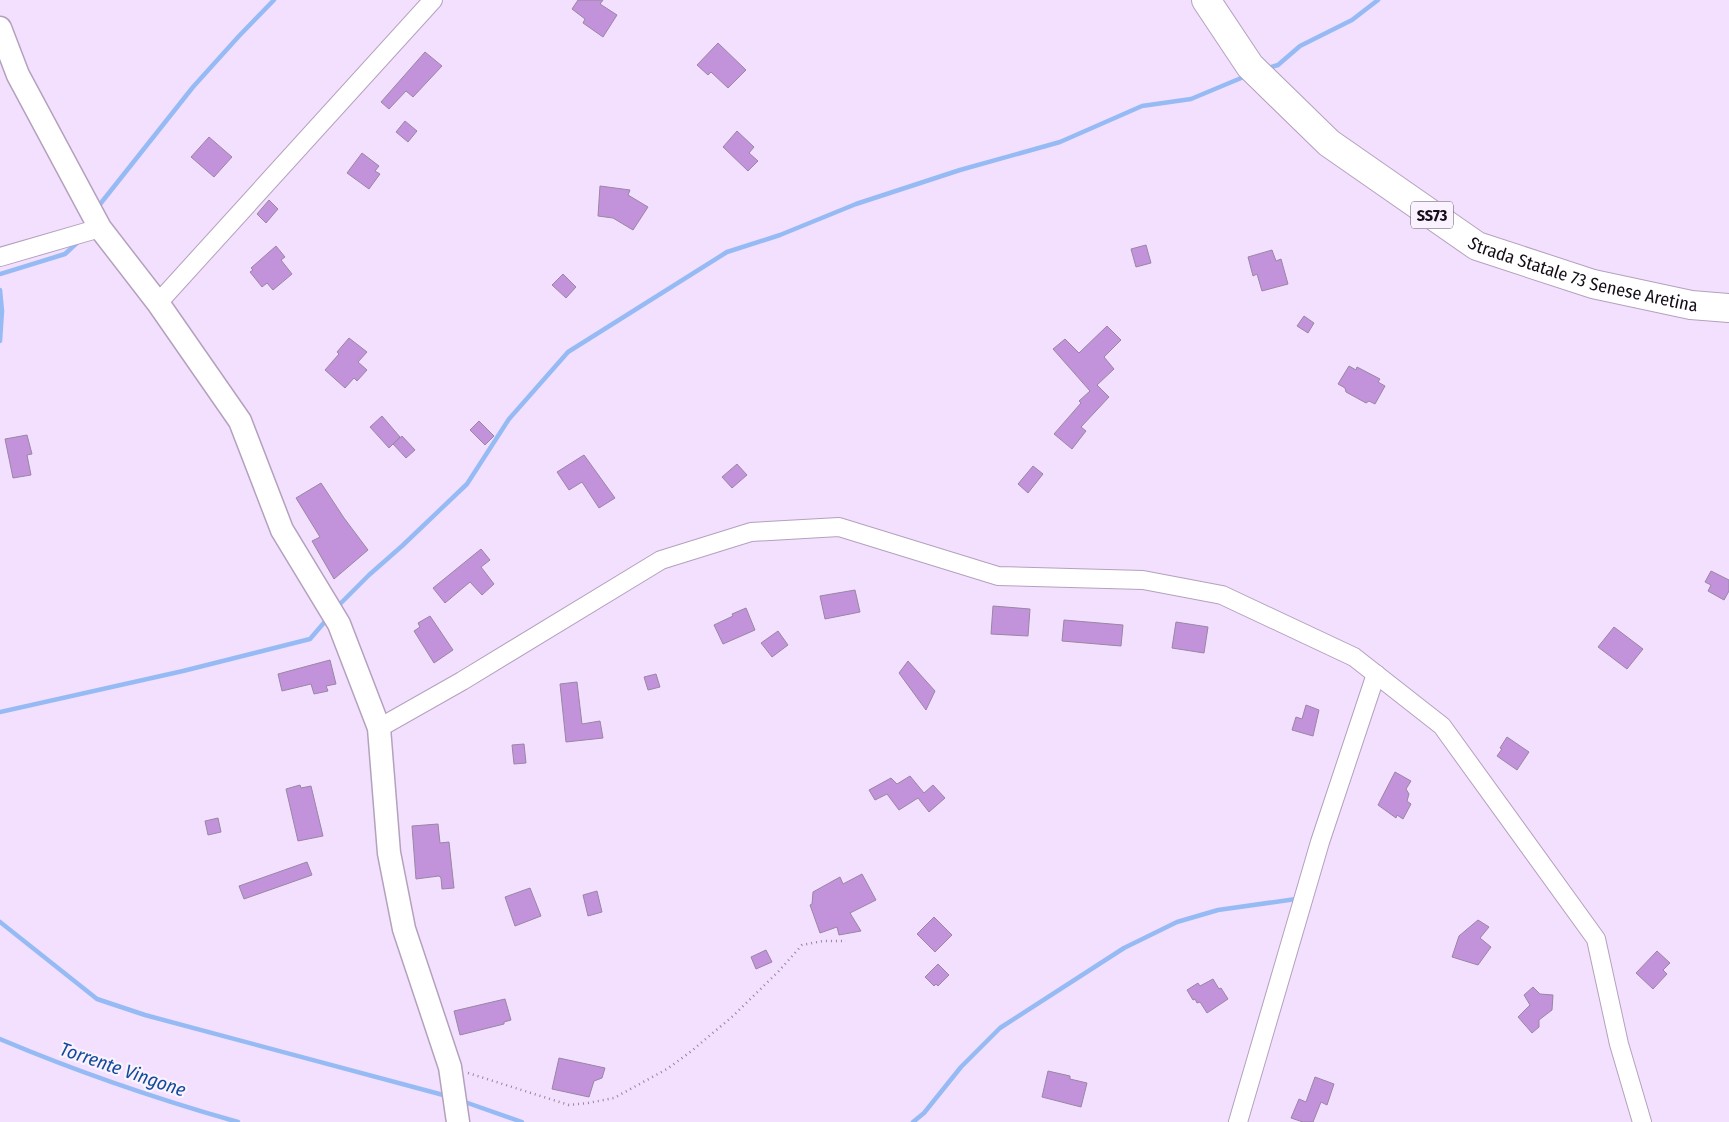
<svg xmlns="http://www.w3.org/2000/svg" width="1729" height="1122" font-family="'Fira Sans Condensed',sans-serif">
<rect width="100%" height="100%" fill="#f3e0fe"/>
<g fill="none" stroke-linecap="round" stroke-linejoin="round">
<!-- stream -->
<g stroke="#96bbf4" stroke-width="4.5">
<path d="M 1268,68 L 1278,65 L 1300,46 L 1352,20 L 1378,0"/>
<path d="M 97,208 L 193,87 L 239,36 L 274,0"/>
<path d="M 0,274 L 65,254 L 79,241"/>
<path d="M 0,290 L 2,311 L 0,341"/>
<path d="M 336,608 L 369,575 L 402,546 L 467,484 L 509,419 L 568,352 L 727,252 L 780,235 L 856,204 L 960,170 L 1060,142 L 1142,106 L 1191,99 L 1246,76"/>
<path d="M 0,712 L 183,671 L 310,639 L 328,618"/>
<path d="M 0,922 L 97,999 L 145,1015 L 447,1096"/>
<path d="M 0,1039 C 78,1072 157,1099 238,1122"/>
<path d="M 462,1101 L 522,1122"/>
<path d="M 913,1122 L 924,1113 L 961,1067 L 1000,1028 L 1124,948 L 1177,922 L 1218,910 L 1296,899"/>
</g>
</g>
<!-- building -->
<g fill="#c293db" stroke="#9887a2">
<path d="M 578,0 L 603,0 L 600,4 L 617,15 L 603,37 L 583,23 L 585,19 L 572,9 Z"/>
<path d="M 718,43 L 746,70 L 728,88 L 711,72 L 708,75 L 697,65 Z"/>
<path d="M 425,52 L 442,66 L 413,97 L 406,91 L 389,109 L 381,102 Z"/>
<path d="M 405,121 L 417,131 L 408,142 L 396,132 Z"/>
<path d="M 737,131 L 754,147 L 749,153 L 758,161 L 748,171 L 723,147 Z"/>
<path d="M 209,137 L 232,157 L 214,177 L 191,157 Z"/>
<path d="M 362,153 L 379,166 L 375,171 L 380,174 L 369,189 L 347,173 Z"/>
<path d="M 600,186 L 630,190 L 628,195 L 648,207 L 633,230 L 613,218 L 598,216 Z"/>
<path d="M 269,200 L 278,209 L 266,223 L 257,214 Z"/>
<path d="M 1146,245 L 1151,263 L 1136,267 L 1131,249 Z"/>
<path d="M 276,246 L 285,257 L 281,260 L 292,274 L 273,290 L 267,283 L 262,287 L 250,272 L 253,270 L 251,268 Z"/>
<path d="M 1272,250 L 1276,261 L 1281,259 L 1288,284 L 1262,291 L 1257,274 L 1253,276 L 1248,257 Z"/>
<path d="M 563,274 L 576,287 L 566,298 L 552,285 Z"/>
<path d="M 1304,316 L 1314,323 L 1308,333 L 1297,326 Z"/>
<path d="M 1107,326 L 1121,340 L 1104,357 L 1114,369 L 1097,385 L 1109,397 L 1081,427 L 1086,431 L 1072,449 L 1054,434 L 1081,403 L 1079,401 L 1090,391 L 1053,349 L 1065,339 L 1079,353 Z"/>
<path d="M 349,338 L 367,352 L 358,362 L 367,370 L 357,381 L 354,378 L 345,388 L 325,370 L 339,354 L 337,352 Z"/>
<path d="M 1349,366 L 1356,370 L 1357,367 L 1380,379 L 1378,382 L 1385,386 L 1375,404 L 1369,401 L 1366,403 L 1346,392 L 1345,388 L 1338,384 Z"/>
<path d="M 382,416 L 400,437 L 389,448 L 370,427 Z"/>
<path d="M 479,421 L 494,436 L 485,445 L 470,430 Z"/>
<path d="M 27,435 L 32,454 L 27,455 L 31,475 L 13,478 L 5,439 Z"/>
<path d="M 402,436 L 415,450 L 406,458 L 393,444 Z"/>
<path d="M 584,455 L 615,498 L 599,508 L 582,482 L 569,490 L 557,472 Z"/>
<path d="M 737,464 L 747,475 L 732,488 L 722,477 Z"/>
<path d="M 1033,466 L 1043,474 L 1028,493 L 1018,484 Z"/>
<path d="M 321,483 L 344,518 L 368,550 L 334,579 L 312,541 L 320,537 L 296,498 Z"/>
<path d="M 481,549 L 490,560 L 481,567 L 494,584 L 482,595 L 470,582 L 445,603 L 433,588 Z"/>
<path d="M 1711,571 L 1729,580 L 1729,591 L 1724,600 L 1708,591 L 1711,585 L 1705,582 Z"/>
<path d="M 855,590 L 860,612 L 825,619 L 820,596 Z"/>
<path d="M 993,606 L 1030,609 L 1028,636 L 991,634 Z"/>
<path d="M 746,608 L 755,630 L 723,644 L 714,625 L 733,616 L 732,614 Z"/>
<path d="M 430,616 L 453,650 L 434,663 L 414,631 L 420,627 L 418,623 Z"/>
<path d="M 1064,620 L 1123,625 L 1121,646 L 1062,641 Z"/>
<path d="M 1176,622 L 1208,627 L 1204,653 L 1172,648 Z"/>
<path d="M 1614,627 L 1643,649 L 1627,669 L 1598,647 Z"/>
<path d="M 778,631 L 788,645 L 772,657 L 761,643 Z"/>
<path d="M 330,660 L 336,684 L 326,686 L 328,691 L 314,694 L 311,684 L 282,691 L 278,674 Z"/>
<path d="M 908,661 L 935,691 L 926,710 L 899,673 Z"/>
<path d="M 656,674 L 660,687 L 648,690 L 644,677 Z"/>
<path d="M 577,682 L 582,724 L 600,721 L 603,738 L 566,742 L 560,684 Z"/>
<path d="M 1306,705 L 1319,710 L 1313,736 L 1292,730 L 1296,717 L 1302,719 Z"/>
<path d="M 1507,737 L 1529,752 L 1517,770 L 1497,756 L 1502,749 L 1500,748 Z"/>
<path d="M 524,744 L 526,763 L 514,764 L 512,745 Z"/>
<path d="M 1395,772 L 1411,781 L 1406,789 L 1409,794 L 1407,801 L 1411,804 L 1403,819 L 1397,815 L 1396,818 L 1378,805 Z"/>
<path d="M 910,776 L 924,793 L 933,785 L 945,798 L 929,812 L 918,798 L 899,810 L 887,794 L 875,800 L 869,790 L 891,778 L 897,784 Z"/>
<path d="M 300,785 L 301,788 L 311,786 L 323,836 L 298,841 L 286,789 Z"/>
<path d="M 218,818 L 221,832 L 208,835 L 205,821 Z"/>
<path d="M 438,824 L 440,843 L 449,842 L 454,888 L 442,889 L 441,878 L 439,876 L 416,879 L 412,826 Z"/>
<path d="M 307,862 L 312,875 L 244,899 L 239,886 Z"/>
<path d="M 862,874 L 876,900 L 850,913 L 861,931 L 839,935 L 837,927 L 820,933 L 810,905 L 812,904 L 813,892 L 840,877 L 843,884 Z"/>
<path d="M 530,888 L 541,916 L 515,926 L 505,897 Z"/>
<path d="M 597,891 L 602,912 L 588,916 L 583,895 Z"/>
<path d="M 934,917 L 952,935 L 935,952 L 917,934 Z"/>
<path d="M 1478,920 L 1489,927 L 1480,938 L 1491,947 L 1478,965 L 1452,957 L 1459,936 Z"/>
<path d="M 766,950 L 772,962 L 756,969 L 751,957 Z"/>
<path d="M 1657,951 L 1670,963 L 1663,970 L 1667,974 L 1653,989 L 1636,973 Z"/>
<path d="M 938,964 L 949,975 L 938,986 L 936,984 L 934,986 L 925,977 Z"/>
<path d="M 1213,979 L 1219,989 L 1221,988 L 1228,999 L 1207,1013 L 1200,1002 L 1197,1003 L 1195,999 L 1193,1000 L 1187,990 L 1198,983 L 1200,986 Z"/>
<path d="M 1533,987 L 1540,994 L 1553,995 L 1552,1010 L 1539,1020 L 1539,1027 L 1532,1033 L 1518,1017 L 1530,1005 L 1524,995 Z"/>
<path d="M 505,999 L 511,1020 L 504,1022 L 504,1024 L 460,1035 L 454,1011 Z"/>
<path d="M 559,1058 L 605,1068 L 602,1078 L 594,1081 L 589,1097 L 552,1089 Z"/>
<path d="M 1048,1071 L 1070,1076 L 1070,1079 L 1087,1083 L 1081,1107 L 1042,1097 Z"/>
<path d="M 1315,1077 L 1334,1084 L 1327,1105 L 1321,1102 L 1313,1122 L 1303,1122 L 1291,1118 L 1299,1099 L 1306,1102 Z"/>
</g>
<g fill="none" stroke-linecap="round" stroke-linejoin="round">
<!-- minor casing -->
<g stroke="#b3a1bd" stroke-width="20">
<g id="minor">
<path d="M 0,257 L 100,228"/>
<path d="M 158,303 L 433,0"/>
<path d="M 379,728 L 462,681 L 661,560 L 751,532 L 839,527 L 998,576 L 1143,580 L 1222,595 L 1354,657 L 1442,726 L 1596,939 L 1619,1044 L 1642,1122"/>
<path d="M 1238,1122 L 1320,842 L 1376,674"/>
</g>
</g>
<!-- tertiary casing -->
<g stroke="#b3a1bd" stroke-width="25">
<path id="tertiary" d="M 0,28 L 18,75 L 100,228 L 158,303 L 240,421 L 282,530 L 339,624 L 379,728 L 389,853 L 404,929 L 450,1067 L 458,1122"/>
</g>
<!-- primary casing -->
<g stroke="#b3a1bd" stroke-width="30">
<g id="primary">
<path id="s1" d="M 1206,0 L 1250,66 L 1329,143 L 1477,246 L 1593,284 L 1691,305 L 1729,308"/>
</g>
</g>
<!-- path -->
<path stroke="#93859b" stroke-width="2.5" stroke-dasharray="1 4" stroke-linecap="butt" d="M 468,1073 L 569,1105 L 588,1103 L 614,1098 L 667,1069 L 689,1053 L 733,1016 L 778,972 L 802,945 L 823,941 L 846,941"/>
<!-- minor -->
<use href="#minor" stroke="#fff" stroke-width="18"/>
<!-- tertiary -->
<use href="#tertiary" stroke="#fff" stroke-width="22"/>
<!-- primary -->
<use href="#primary" stroke="#fff" stroke-width="28"/>
</g>
<g text-anchor="middle" stroke-width="4.5" stroke-linejoin="round" paint-order="stroke">
<!-- shield labels -->
<rect fill="#faf2fe" stroke="#5a525d" stroke-width="1" x="1411" y="201.5" width="42" height="27" rx="4"/>
<g font-size="16" font-weight="bold" fill="#150e18">
<text x="1432" y="221">SS73</text>
</g>
<!-- street labels -->
<g font-size="18" fill="#150e18" stroke="#faf2fe">
<text dy="6" stroke="none"><textPath href="#s1" startOffset="480">Strada Statale 73 Senese Aretina</textPath></text>
</g>
<!-- water labels -->
<g font-size="19" font-style="italic" fill="#114a9a" stroke="#faf2fe">
<text transform="translate(123 1069) rotate(19)" y="7">Torrente Vingone</text>
</g>
</g>
</svg>
